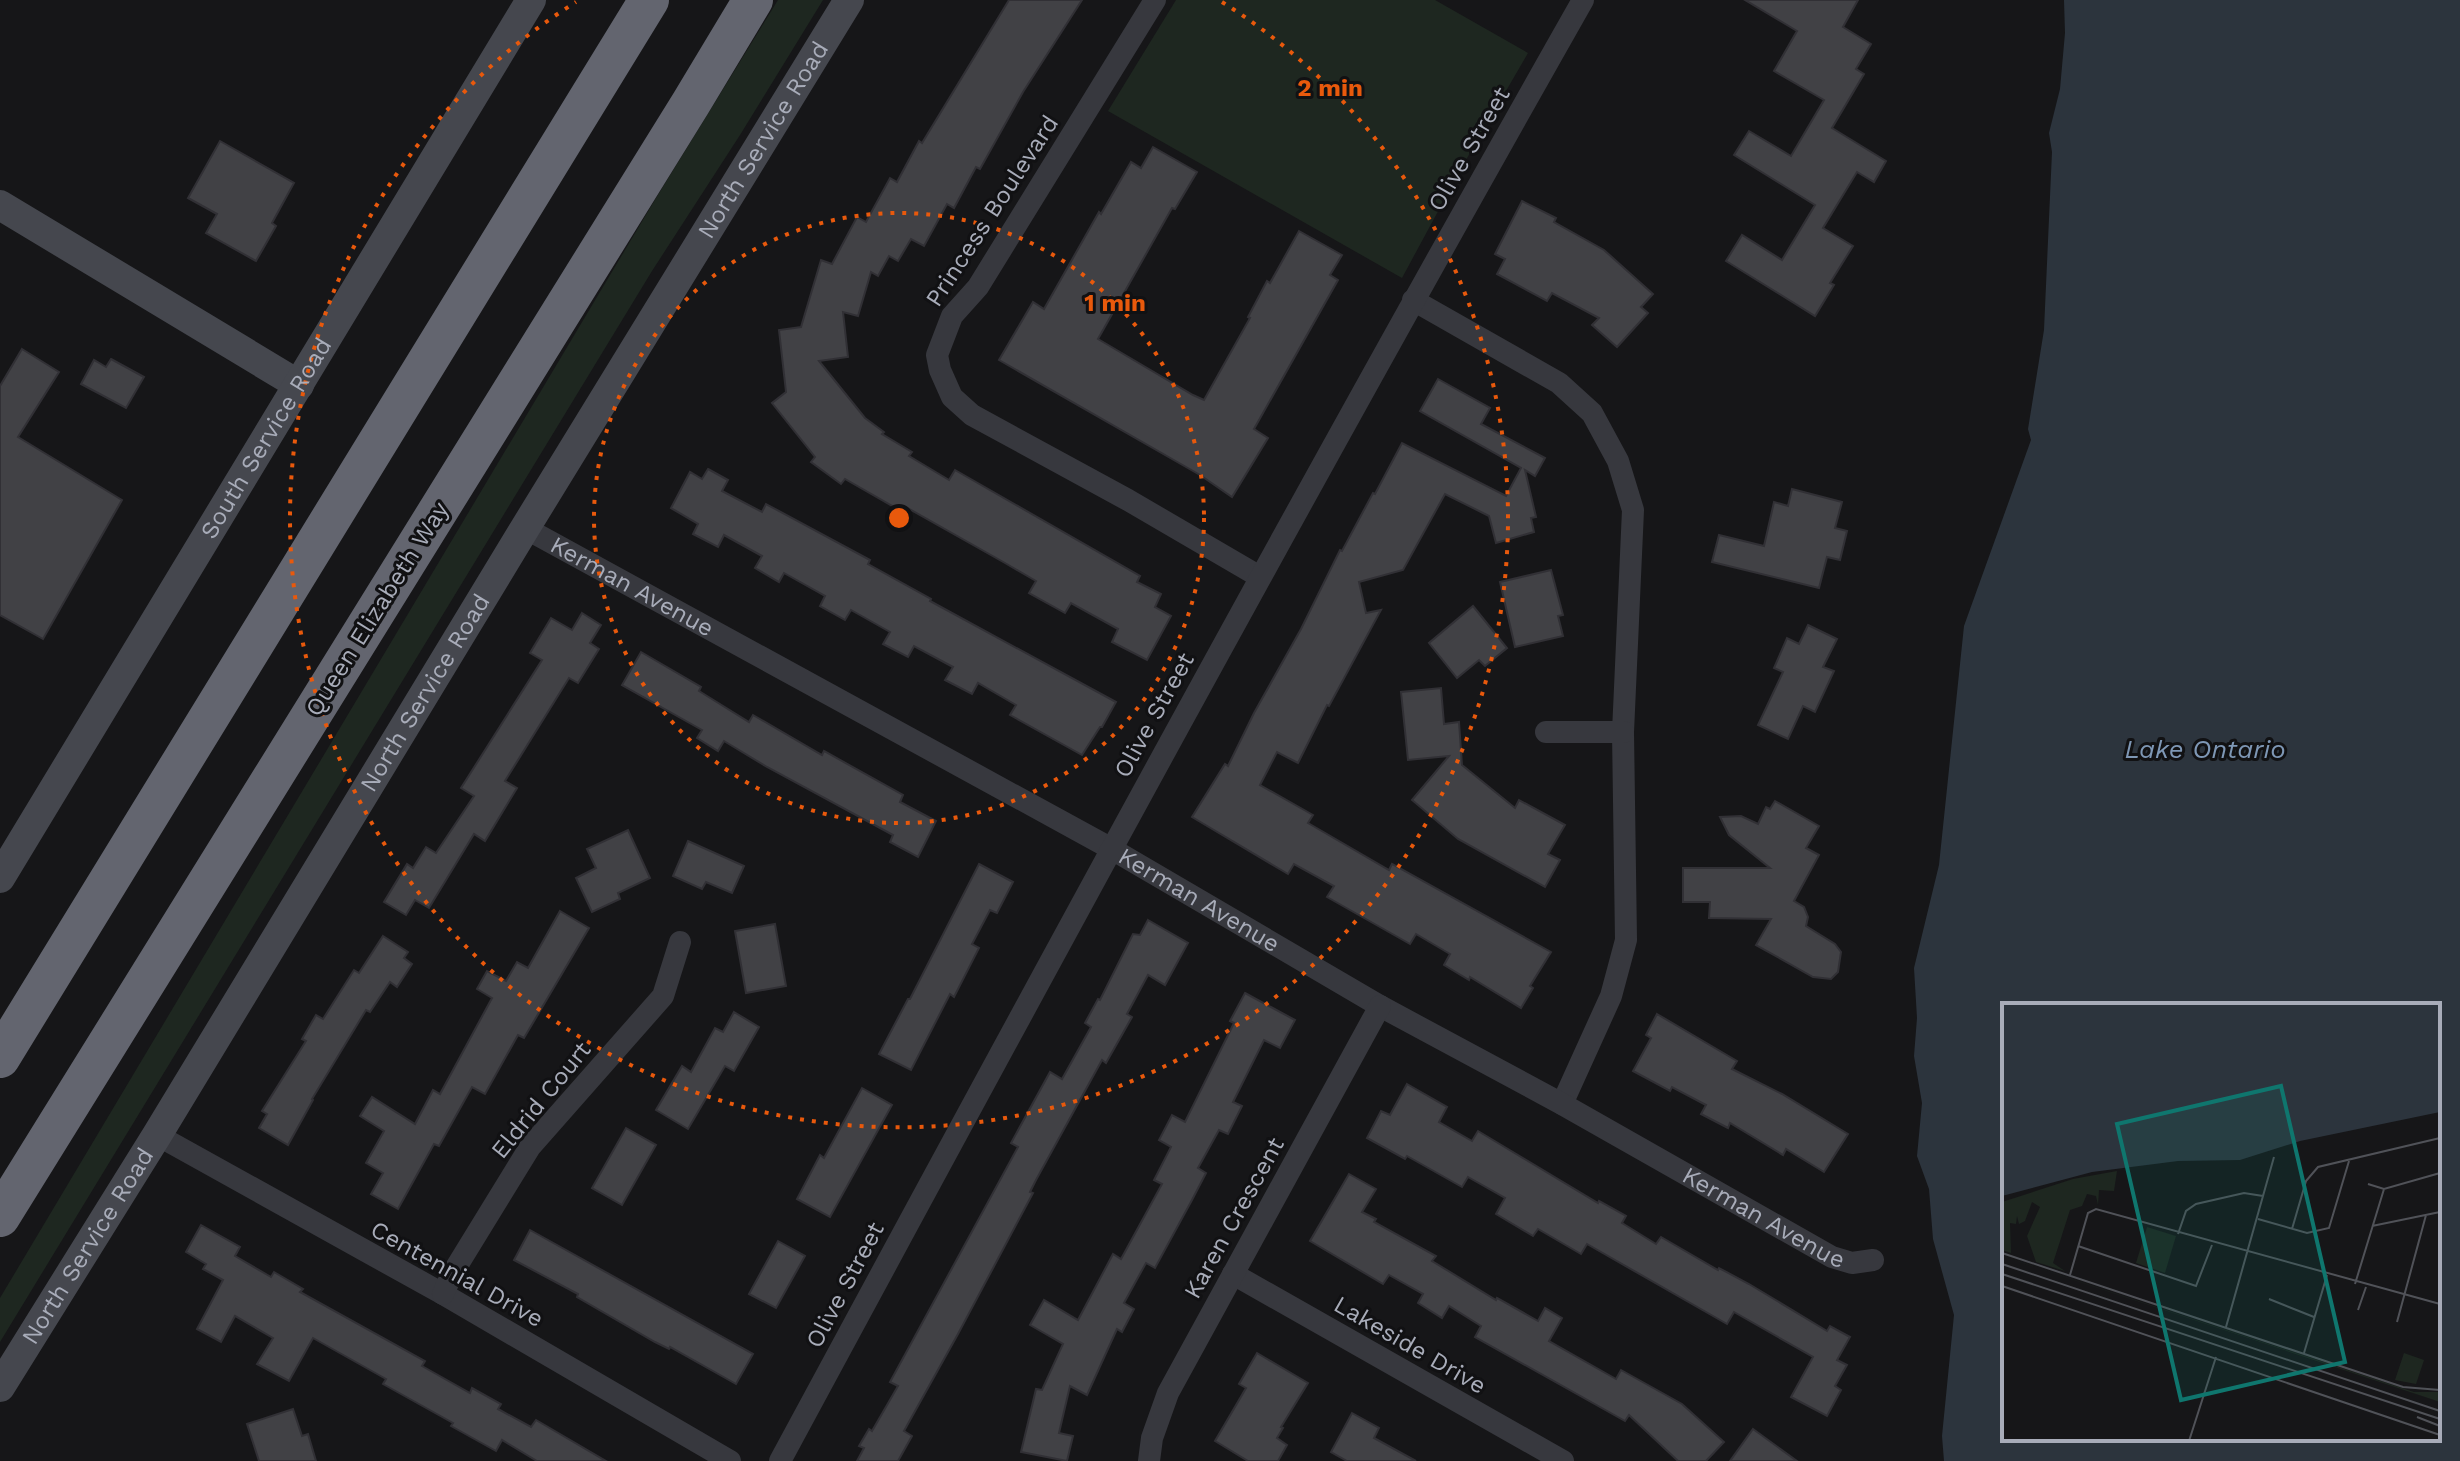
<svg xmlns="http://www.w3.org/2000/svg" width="2460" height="1461" font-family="'Work Sans',sans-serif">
<rect width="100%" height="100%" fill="#161618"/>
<!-- green -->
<g fill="#1e2720">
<path d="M 778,0 L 823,0 L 740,135 L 652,271 L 0,1342 L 0,1298 L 656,198 Z"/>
<path d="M 1176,0 L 1435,0 L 1528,53 L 1463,165 L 1402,278 L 1108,111 Z"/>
</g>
<!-- water -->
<path fill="#2c343d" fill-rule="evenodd" d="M 2064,0 L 2460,0 L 2460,1461 L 1944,1461 L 1942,1436 L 1954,1315 L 1933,1239 L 1929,1189 L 1917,1156 L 1922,1103 L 1914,1056 L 1917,1018 L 1914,968 L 1939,865 L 1964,626 L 2031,440 L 2028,429 L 2044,330 L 2052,152 L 2049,133 L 2060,89 L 2065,33 ZM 2004,1005 L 2438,1005 L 2438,1439 L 2004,1439 Z"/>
<!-- building -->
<g fill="#414145" stroke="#313035" stroke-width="2">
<path d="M 1009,0 L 1082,0 L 1023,92 L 980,169 L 976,167 L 954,208 L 947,204 L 924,246 L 911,239 L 898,261 L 889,256 L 878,276 L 871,272 L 858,316 L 843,312 L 848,357 L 819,361 L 865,418 L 884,432 L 882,434 L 912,452 L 909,456 L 949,480 L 955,470 L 1140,576 L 1137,582 L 1161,594 L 1155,607 L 1171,616 L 1147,660 L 1112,642 L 1118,629 L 1071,603 L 1065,613 L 1029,593 L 1036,581 L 1005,563 L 904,506 L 901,511 L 845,479 L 841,484 L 811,462 L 815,457 L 772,403 L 786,392 L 779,330 L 801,327 L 821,260 L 832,264 L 857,217 L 866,222 L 890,178 L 897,182 L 919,141 L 922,143 Z"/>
<path d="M 1745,0 L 1858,0 L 1843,27 L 1871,44 L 1856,69 L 1864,74 L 1832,128 L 1886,161 L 1874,182 L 1857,172 L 1823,228 L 1853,246 L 1830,283 L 1834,285 L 1815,316 L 1726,261 L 1742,235 L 1782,260 L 1815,205 L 1734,155 L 1749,131 L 1791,156 L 1824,100 L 1774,71 L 1797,31 Z"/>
<path d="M 220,141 L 294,183 L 272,223 L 276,226 L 256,261 L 206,233 L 217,214 L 188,198 Z"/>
<path d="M 1153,147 L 1197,172 L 1175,209 L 1172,208 L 1098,339 L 1193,395 L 1204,400 L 1250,318 L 1248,317 L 1267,281 L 1270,283 L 1299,231 L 1342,255 L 1330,275 L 1338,280 L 1254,429 L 1268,438 L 1232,497 L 1200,475 L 999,360 L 1033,302 L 1044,309 L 1099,212 L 1101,214 L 1131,162 L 1141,168 Z"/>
<path d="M 1522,201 L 1556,218 L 1554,222 L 1604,250 L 1653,294 L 1641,307 L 1648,313 L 1617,347 L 1592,325 L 1599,318 L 1552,293 L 1547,301 L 1497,274 L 1505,259 L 1495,254 Z"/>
<path d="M 22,349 L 59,372 L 18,437 L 122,500 L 43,639 L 0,615 L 0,386 Z"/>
<path d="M 111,359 L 144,377 L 126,408 L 81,384 L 94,360 L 106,367 Z"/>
<path d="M 1438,379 L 1490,408 L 1481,424 L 1545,458 L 1535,476 L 1525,470 L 1536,517 L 1531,518 L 1534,532 L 1496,543 L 1489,516 L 1445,494 L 1403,570 L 1359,582 L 1366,613 L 1381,610 L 1329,706 L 1327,705 L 1298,763 L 1277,752 L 1260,785 L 1313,815 L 1308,823 L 1389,870 L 1392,864 L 1551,952 L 1530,986 L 1533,988 L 1521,1008 L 1470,977 L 1469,980 L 1444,965 L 1450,954 L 1416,934 L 1410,944 L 1327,897 L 1334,886 L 1294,864 L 1288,874 L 1192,817 L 1225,764 L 1228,766 L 1254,713 L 1301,629 L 1340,550 L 1342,551 L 1373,493 L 1375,494 L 1402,443 L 1506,496 L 1521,468 L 1420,411 Z"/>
<path d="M 708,469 L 728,480 L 722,491 L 762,512 L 766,504 L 870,560 L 868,564 L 931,599 L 930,601 L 1116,702 L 1102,727 L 1100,727 L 1082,755 L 1010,715 L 1016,705 L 978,683 L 972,694 L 945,680 L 953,667 L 914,646 L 908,657 L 883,644 L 890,632 L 851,610 L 845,620 L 820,606 L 825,596 L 784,573 L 779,582 L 755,568 L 762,556 L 724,535 L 718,547 L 693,534 L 698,524 L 671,508 L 690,472 L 702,479 Z"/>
<path d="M 1792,489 L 1842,502 L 1835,528 L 1847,531 L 1840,560 L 1827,557 L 1819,588 L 1712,562 L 1719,535 L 1764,546 L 1774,502 L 1788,506 Z"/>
<path d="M 1551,570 L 1563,615 L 1558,616 L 1563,636 L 1515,647 L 1500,582 Z"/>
<path d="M 1473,606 L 1507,648 L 1485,666 L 1479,660 L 1457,678 L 1429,643 Z"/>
<path d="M 582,613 L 601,625 L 590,643 L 599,649 L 578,683 L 569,678 L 505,781 L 517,788 L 485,841 L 474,834 L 429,908 L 415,900 L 406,915 L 384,902 L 407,864 L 413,868 L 426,847 L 436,853 L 474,796 L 461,788 L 542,660 L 530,653 L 551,618 L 572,630 Z"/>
<path d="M 1808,625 L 1837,639 L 1823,667 L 1834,671 L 1815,712 L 1803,706 L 1788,739 L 1758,725 L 1783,672 L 1774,668 L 1787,638 L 1799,644 Z"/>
<path d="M 641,652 L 701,687 L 699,691 L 749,722 L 753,715 L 822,755 L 824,751 L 903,795 L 900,802 L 936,821 L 918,857 L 890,842 L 893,835 L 767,767 L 724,741 L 718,751 L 697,738 L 702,730 L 622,685 Z"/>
<path d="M 1441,688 L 1444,724 L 1459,722 L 1462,765 L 1515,808 L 1519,800 L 1565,825 L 1548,854 L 1560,860 L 1545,887 L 1458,839 L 1412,800 L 1449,756 L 1408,760 L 1401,692 Z"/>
<path d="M 1775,801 L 1819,826 L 1806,848 L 1819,855 L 1794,901 L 1804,907 L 1808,917 L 1806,926 L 1835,944 L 1841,952 L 1838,972 L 1831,979 L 1813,977 L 1756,945 L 1771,919 L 1709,918 L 1710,902 L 1683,902 L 1683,868 L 1770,868 L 1729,835 L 1720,817 L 1741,816 L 1758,824 L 1766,807 L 1770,809 Z"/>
<path d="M 628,830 L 650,878 L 618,893 L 620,899 L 592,912 L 576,878 L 596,868 L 587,849 Z"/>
<path d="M 688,841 L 744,866 L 732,893 L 706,882 L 702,889 L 673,876 Z"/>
<path d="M 979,864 L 1013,882 L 997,913 L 990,910 L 972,944 L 979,948 L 954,997 L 950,994 L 911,1070 L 879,1054 L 908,999 L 910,999 Z"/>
<path d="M 560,911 L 589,928 L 524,1038 L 518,1035 L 485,1094 L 472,1087 L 439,1146 L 434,1144 L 398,1209 L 371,1194 L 383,1173 L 366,1163 L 384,1131 L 360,1116 L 372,1097 L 415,1124 L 433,1090 L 440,1094 L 492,998 L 477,989 L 487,971 L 506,981 L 517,962 L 528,968 Z"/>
<path d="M 1148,920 L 1188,943 L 1165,985 L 1148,975 L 1127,1014 L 1132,1017 L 1106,1063 L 1102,1060 L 1036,1180 L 1030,1192 L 1033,1193 L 958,1334 L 904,1431 L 912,1436 L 898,1461 L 857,1461 L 864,1448 L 859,1446 L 869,1429 L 872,1431 L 898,1386 L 890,1382 L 1018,1147 L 1011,1143 L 1050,1072 L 1062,1079 L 1091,1027 L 1085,1023 L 1098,999 L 1100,1000 L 1133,934 L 1140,935 Z"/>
<path d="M 775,924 L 786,986 L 746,993 L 735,931 Z"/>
<path d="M 383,936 L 408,952 L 404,958 L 412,964 L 397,987 L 390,982 L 370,1012 L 366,1010 L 312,1099 L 313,1100 L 288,1145 L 259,1128 L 267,1114 L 262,1111 L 306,1041 L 302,1039 L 316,1015 L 323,1019 L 354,970 L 359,973 Z"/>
<path d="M 1245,993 L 1295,1020 L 1280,1048 L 1264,1040 L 1233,1102 L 1242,1106 L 1228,1134 L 1219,1130 L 1198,1168 L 1206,1173 L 1192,1200 L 1155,1268 L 1146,1263 L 1124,1303 L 1134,1309 L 1122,1332 L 1117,1329 L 1087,1395 L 1070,1386 L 1059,1433 L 1073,1436 L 1067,1461 L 1021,1452 L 1036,1389 L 1042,1390 L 1063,1344 L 1030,1325 L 1044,1300 L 1078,1320 L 1113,1254 L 1121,1259 L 1162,1184 L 1154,1180 L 1171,1147 L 1159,1140 L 1172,1115 L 1185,1122 L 1234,1023 L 1230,1021 Z"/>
<path d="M 734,1012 L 759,1027 L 734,1071 L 725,1066 L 688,1129 L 656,1110 L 682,1066 L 691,1072 L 715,1028 L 723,1032 Z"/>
<path d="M 1657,1014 L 1737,1061 L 1732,1069 L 1782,1094 L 1848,1134 L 1824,1172 L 1786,1149 L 1783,1155 L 1730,1123 L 1728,1128 L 1701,1114 L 1706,1105 L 1672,1087 L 1670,1091 L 1633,1071 L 1651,1038 L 1646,1035 Z"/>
<path d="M 1407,1084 L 1447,1107 L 1439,1122 L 1472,1141 L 1478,1131 L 1598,1203 L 1599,1201 L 1626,1216 L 1622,1223 L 1656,1244 L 1661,1237 L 1718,1270 L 1719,1268 L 1749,1284 L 1827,1331 L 1830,1326 L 1850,1337 L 1837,1360 L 1847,1365 L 1835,1386 L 1841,1390 L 1827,1416 L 1791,1397 L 1813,1357 L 1734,1312 L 1727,1324 L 1587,1244 L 1581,1254 L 1538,1229 L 1533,1236 L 1496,1214 L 1505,1198 L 1468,1177 L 1462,1187 L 1407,1156 L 1405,1159 L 1367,1138 L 1381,1111 L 1390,1115 Z"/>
<path d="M 862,1088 L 892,1105 L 830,1217 L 797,1199 L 820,1155 L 824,1158 Z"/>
<path d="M 626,1128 L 656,1145 L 622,1205 L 592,1188 Z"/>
<path d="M 1349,1174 L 1376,1189 L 1362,1212 L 1376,1219 L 1374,1222 L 1436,1256 L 1432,1261 L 1496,1300 L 1497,1298 L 1538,1321 L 1545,1308 L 1562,1318 L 1549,1341 L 1616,1379 L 1621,1370 L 1682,1404 L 1724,1442 L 1706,1461 L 1678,1461 L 1629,1415 L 1625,1421 L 1475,1337 L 1481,1326 L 1449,1306 L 1442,1318 L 1418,1303 L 1423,1294 L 1389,1275 L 1383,1284 L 1310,1241 Z"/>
<path d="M 201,1225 L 240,1247 L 235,1256 L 271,1277 L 274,1272 L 303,1289 L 300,1292 L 425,1361 L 422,1366 L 470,1393 L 472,1388 L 501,1404 L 498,1409 L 531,1427 L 536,1420 L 606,1461 L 537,1461 L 502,1440 L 496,1451 L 451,1426 L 453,1423 L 383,1384 L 386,1379 L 313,1338 L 289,1381 L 257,1364 L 273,1338 L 235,1316 L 221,1342 L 197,1329 L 223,1280 L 203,1269 L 206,1264 L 186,1252 Z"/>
<path d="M 530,1230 L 753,1354 L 736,1384 L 670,1347 L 669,1349 L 655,1342 L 577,1297 L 578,1294 L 514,1260 Z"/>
<path d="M 778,1241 L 805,1256 L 776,1308 L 749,1294 Z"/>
<path d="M 1257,1353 L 1308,1383 L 1281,1427 L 1283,1428 L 1277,1438 L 1287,1445 L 1278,1461 L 1248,1461 L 1215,1441 L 1246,1388 L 1239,1384 Z"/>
<path d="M 293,1409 L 302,1436 L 308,1434 L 316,1461 L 259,1461 L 247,1424 Z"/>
<path d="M 1352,1413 L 1379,1428 L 1374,1438 L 1416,1461 L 1347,1461 L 1331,1452 Z"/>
<path d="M 1753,1429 L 1797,1461 L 1730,1461 Z"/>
</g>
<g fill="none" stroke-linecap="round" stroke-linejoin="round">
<!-- street -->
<g stroke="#37383e" stroke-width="22">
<path d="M 1155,0 L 978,287 L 952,316 L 937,355 L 940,370 L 952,397 L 972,415 L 1128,500 L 1260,577"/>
<path d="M 1413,300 L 1559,383 L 1592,413 L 1618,461 L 1633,510 L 1623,732 L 1626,940 L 1611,996 L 1562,1104"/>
<path id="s1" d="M 525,528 L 1110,848 L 1380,1006 L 1562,1104 L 1832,1257 L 1852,1263 L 1873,1260"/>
<path d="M 1546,732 L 1623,732"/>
<path d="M 157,1135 L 443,1294 L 730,1461"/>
<path d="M 1233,1274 L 1563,1461"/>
<path d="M 443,1294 L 452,1274 L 530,1147 L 663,996 L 680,942"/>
<path d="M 780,1461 C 1044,972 1309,483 1583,0"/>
<path d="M 1149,1461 L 1152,1438 L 1168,1393 L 1380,1006"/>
</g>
<!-- secondary -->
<g stroke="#45474e" stroke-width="30">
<path d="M 0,205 L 299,385"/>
<path id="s2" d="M 0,878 L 531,0"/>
<path id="s3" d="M 0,1387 L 157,1135 L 525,528 L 849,0"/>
</g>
<!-- highway -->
<g stroke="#63656f" stroke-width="40">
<path d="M 0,1058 L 649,0"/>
<path d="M 0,1217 L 691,103 L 753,0"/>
</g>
</g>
<!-- distance rings -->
<g fill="none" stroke="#e8590c" stroke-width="4" stroke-dasharray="4 8">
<circle cx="899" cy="518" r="305"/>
<path d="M1222 2A609 609 0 1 1 576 2"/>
</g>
<g text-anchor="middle" stroke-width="6" stroke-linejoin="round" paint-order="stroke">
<!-- street labels -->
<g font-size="24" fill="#a8acb9" stroke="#111113">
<text dy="8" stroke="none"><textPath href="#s3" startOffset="1462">North Service Road</textPath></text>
<text transform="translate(1469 149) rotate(-60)" y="8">Olive Street</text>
<text transform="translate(992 211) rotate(-57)" y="8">Princess Boulevard</text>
<text dy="8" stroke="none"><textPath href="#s2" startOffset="514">South Service Road</textPath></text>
<text dy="8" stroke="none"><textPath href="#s1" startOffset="122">Kerman Avenue</textPath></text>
<text transform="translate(377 609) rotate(-58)" y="8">Queen Elizabeth Way</text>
<text dy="8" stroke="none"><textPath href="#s3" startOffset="814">North Service Road</textPath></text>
<text transform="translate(1154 715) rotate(-61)" y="8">Olive Street</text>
<text dy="8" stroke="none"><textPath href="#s1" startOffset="770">Kerman Avenue</textPath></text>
<text transform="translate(541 1100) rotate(-51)" y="8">Eldrid Court</text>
<text dy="8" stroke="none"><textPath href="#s1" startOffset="1418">Kerman Avenue</textPath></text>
<text transform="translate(1234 1218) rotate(-61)" y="8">Karen Crescent</text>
<text dy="8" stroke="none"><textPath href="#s3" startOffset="166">North Service Road</textPath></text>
<text transform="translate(457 1274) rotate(29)" y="8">Centennial Drive</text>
<text transform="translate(845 1285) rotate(-62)" y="8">Olive Street</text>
<text transform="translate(1410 1345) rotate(30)" y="8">Lakeside Drive</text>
</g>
<!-- water labels -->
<g font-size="26" font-style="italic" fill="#7e97b5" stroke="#111113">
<text x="2205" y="758">Lake Ontario</text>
</g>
</g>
<!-- overview -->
<g transform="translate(2002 1003)">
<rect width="438" height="438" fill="#161618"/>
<path d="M 115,168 L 112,188 L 97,187 L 96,202 L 94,193 L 85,191 L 80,203 L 68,207 L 51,260 L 63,268 L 34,259 L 25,233 L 38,204 L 30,199 L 23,218 L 17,221 L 15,213 L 14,221 L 8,220 L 9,250 L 0,247 L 0,199 L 71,176 ZM 145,224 L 174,233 L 163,270 L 134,260 ZM 0,253 L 412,389 L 438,389 L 438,399 ZM 402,350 L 422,357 L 414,381 L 393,377 Z" fill="#1e2720"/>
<path d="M 0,0 L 438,0 L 438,109 L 298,138 L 238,157 L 176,158 L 90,169 L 0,193 Z" fill="#2c343d"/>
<path fill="none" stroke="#505258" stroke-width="2" d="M 366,181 L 382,186 L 438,170M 256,216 L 305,230 L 327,225 L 347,158M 370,223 L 438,209M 290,226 L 304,178 L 316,164 L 438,135M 176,231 L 184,208 L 194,201 L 242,190 L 261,193M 76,243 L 194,283 L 210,242M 0,250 L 401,384 L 438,387M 0,261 L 438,408M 0,271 L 438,416M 68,272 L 86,210 L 94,206 L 438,301M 353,281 L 382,186M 0,283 L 438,432M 267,296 L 312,314M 356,307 L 364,284M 395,319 L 424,212M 224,324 L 272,154M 302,350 L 325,272M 415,414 L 438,423M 187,438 L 214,354"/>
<path fill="#0f766e" fill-opacity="0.15" stroke="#0f766e" stroke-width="4" d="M 279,83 L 343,359 L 179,397 L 115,121 Z"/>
<rect width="438" height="438" fill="none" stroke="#a8acb9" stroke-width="4"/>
</g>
<circle cx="899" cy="518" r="12" fill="#e8590c" stroke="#111113" stroke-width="4"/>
<g font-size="24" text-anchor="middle" font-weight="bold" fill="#e8590c" stroke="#111113" stroke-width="6" stroke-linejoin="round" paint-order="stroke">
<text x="1330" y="96">2 min</text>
<text x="1115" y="311">1 min</text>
</g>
</svg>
